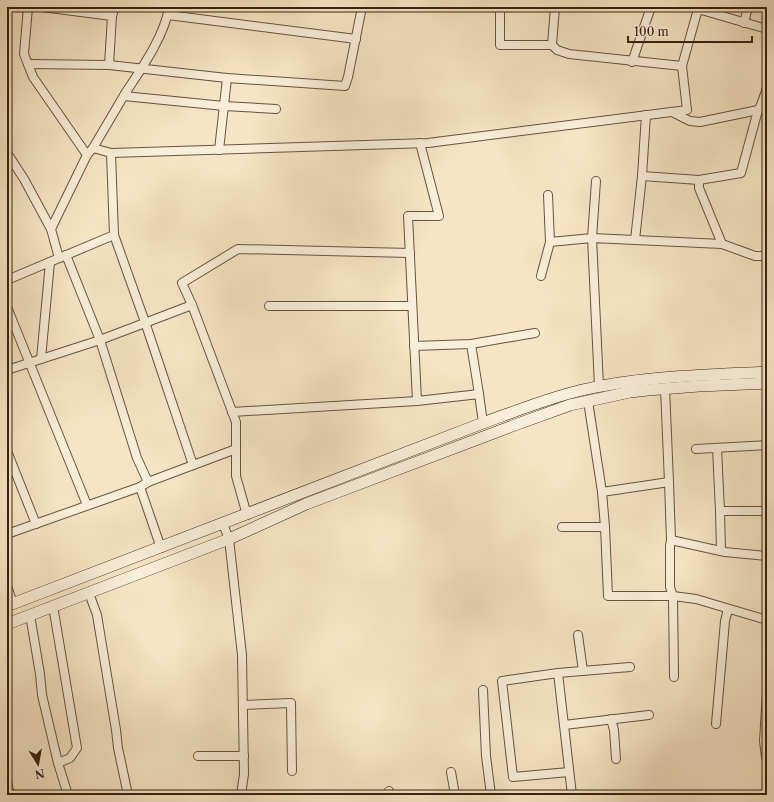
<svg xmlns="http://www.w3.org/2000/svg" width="774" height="802" font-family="'Libre Caslon Text',serif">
<rect width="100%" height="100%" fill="#f6e5c4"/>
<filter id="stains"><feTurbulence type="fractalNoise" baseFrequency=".005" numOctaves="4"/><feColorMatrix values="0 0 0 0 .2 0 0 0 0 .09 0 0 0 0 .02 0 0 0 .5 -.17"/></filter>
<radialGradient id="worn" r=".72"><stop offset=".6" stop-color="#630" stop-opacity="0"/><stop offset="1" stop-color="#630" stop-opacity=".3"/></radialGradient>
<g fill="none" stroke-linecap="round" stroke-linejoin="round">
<!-- street casing -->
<g stroke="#67533e" stroke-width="10">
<g id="street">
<path d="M 28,7 L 24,54 L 33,77 L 87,155"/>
<path d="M 42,7 L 112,16"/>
<path d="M 500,7 L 500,45 L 552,45 L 555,7"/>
<path d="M 699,7 L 698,9 L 767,29"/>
<path d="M 168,15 L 356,39"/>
<path d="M 744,23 L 748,7"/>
<path d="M 552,45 L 557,50 L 569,54 L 682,66"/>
<path d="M 632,62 L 651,7"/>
<path d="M 28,64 L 109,65 L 227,78 L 345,86 L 348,77 L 362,7"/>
<path d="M 109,65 L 112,16 L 115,7"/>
<path d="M 124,96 L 224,106 L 276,109"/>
<path d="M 672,112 L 690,121 L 700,122 L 758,110"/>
<path d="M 420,143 L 439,216 L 408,216 L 417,401 L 479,394 L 483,423"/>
<path d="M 93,148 L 111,153 L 114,235"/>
<path d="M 219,150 L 227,78"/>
<path d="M 7,153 L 24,179 L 51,229"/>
<path d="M 111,153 L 428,143 L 687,110 L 682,66 L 698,9 L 693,7"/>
<path d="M 642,176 L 699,180 L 741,173 L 758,110 L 761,105 L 767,88"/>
<path d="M 699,180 L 699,188 L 722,244"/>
<path d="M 635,240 L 642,176 L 646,115"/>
<path d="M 550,242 L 592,238 L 596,181"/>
<path d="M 66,255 L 100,340 L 137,458 L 148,482 L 140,487 L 161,548"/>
<path d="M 59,258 L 51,229 L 87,155 L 93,148 C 104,129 115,111 126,92 C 142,68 165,35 169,7"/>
<path d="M 541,276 L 550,242 L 548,195"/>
<path d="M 7,280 L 114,235 L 145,322 L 193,465"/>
<path d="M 192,305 L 182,283 L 238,249 L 410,253"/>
<path d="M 269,306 L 412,306"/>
<path d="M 7,307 L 87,505"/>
<path d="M 471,344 L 479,394"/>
<path d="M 414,346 L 471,344 L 535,333"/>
<path d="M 41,359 L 50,262"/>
<path d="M 7,370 L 100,340 L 192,305 L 236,422 L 236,476 L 247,515"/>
<path d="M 599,386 L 592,238 L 722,244 L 755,256 L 767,256"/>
<path d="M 665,388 L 669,482"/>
<path d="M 588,401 L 602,492 L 605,527 L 608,596 L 673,596 L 696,599 L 767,620"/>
<path d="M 232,412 L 417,401"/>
<path d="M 717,448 L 720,511 L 721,551"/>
<path d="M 696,449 L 767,445"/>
<path d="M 7,451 L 36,524"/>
<path d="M 148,482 L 236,449"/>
<path d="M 602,492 L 669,482 L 671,540 L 670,546 L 670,587 L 673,596 L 674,677"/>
<path d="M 720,511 L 767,511"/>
<path d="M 223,524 L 229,539 L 242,655 L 244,774 L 241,795"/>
<path d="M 562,527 L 605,527"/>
<path d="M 7,534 L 140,487"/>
<path d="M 671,540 L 725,552 L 767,556"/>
<path d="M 7,586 L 13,604"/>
<path d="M 89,593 L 97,615 L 116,730 L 118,748 L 128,795"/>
<path d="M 53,606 L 77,748 L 70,758 L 58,763"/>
<path d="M 30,615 L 40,674 L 42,695 L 58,763 L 68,795"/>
<path d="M 578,635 L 583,671"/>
<path d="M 558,673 L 572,795"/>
<path d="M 483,690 L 486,756 L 491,795"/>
<path d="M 243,705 L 291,703 L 292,771"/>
<path d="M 611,719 L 614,730 L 616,759"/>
<path d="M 716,724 L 725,621 L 728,609"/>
<path d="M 564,725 L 649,715"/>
<path d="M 198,756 L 244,756"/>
<path d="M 766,757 L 764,741 L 767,693"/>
<path d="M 451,772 L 455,795"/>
<path d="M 569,772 L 513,777 L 502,681 L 558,673 L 630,667"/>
<path d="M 7,782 L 10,795"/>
<path d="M 389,791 L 390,795"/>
</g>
</g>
<!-- secondary casing -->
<g stroke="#372211" stroke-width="12">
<g id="secondary">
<path d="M 7,606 L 483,423 C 516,411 548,398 582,390 C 642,376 705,375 767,372"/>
<path d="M 7,624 L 229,539 L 306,504 L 512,426 L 570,405 L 630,392 L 648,390 L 699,386 L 767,383"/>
</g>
</g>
<!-- street -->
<use href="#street" stroke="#f9eed9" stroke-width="8"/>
<!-- secondary -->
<use href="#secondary" stroke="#f9eed9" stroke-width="11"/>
</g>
<!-- margin -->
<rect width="774" height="802" fill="none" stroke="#f6e5c4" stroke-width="24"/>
<rect x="8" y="8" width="758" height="786" fill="none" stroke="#372211" stroke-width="2"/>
<rect x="12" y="12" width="750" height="778" fill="none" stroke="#372211"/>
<!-- north arrow -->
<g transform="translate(38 764) rotate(169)" stroke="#f9eed9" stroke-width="3" paint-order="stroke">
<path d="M0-3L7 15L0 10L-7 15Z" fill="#372211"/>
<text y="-6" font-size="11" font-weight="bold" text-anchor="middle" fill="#372211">N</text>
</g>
<!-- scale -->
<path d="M628 36v6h124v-6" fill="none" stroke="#372211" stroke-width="2"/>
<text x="634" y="36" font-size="12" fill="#372211" stroke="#f9eed9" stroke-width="3" paint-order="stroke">100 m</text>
<rect width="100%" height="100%" filter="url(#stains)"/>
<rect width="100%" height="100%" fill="url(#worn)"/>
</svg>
